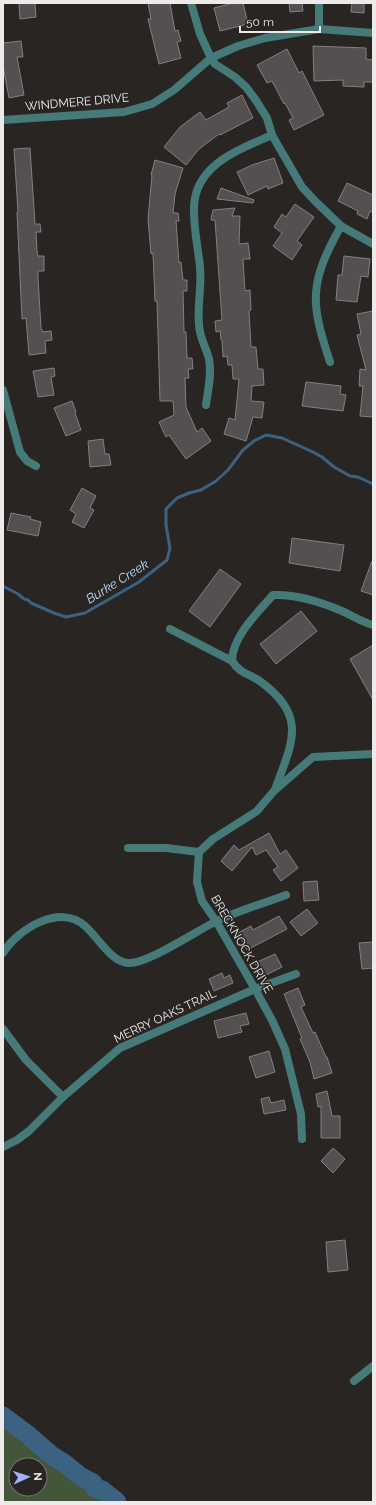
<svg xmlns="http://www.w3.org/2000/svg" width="376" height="1505" font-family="Raleway,sans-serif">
<rect width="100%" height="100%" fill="#292523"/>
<!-- green -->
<path fill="#435639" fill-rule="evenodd" d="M 3,1420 L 104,1502 L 3,1502 ZM 16,1465 L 40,1465 L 40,1489 L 16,1489 Z"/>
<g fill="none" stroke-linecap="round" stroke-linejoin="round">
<!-- stream -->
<path stroke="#3b6381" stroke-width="3" d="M 3,586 L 18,594 L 24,599 L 28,600 L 31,603 L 54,613 L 66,617 L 85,613 L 139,582 L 167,560 L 170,548 L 166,525 L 166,509 L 177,498 L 189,493 L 201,490 L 216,481 L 228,470 L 243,450 L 254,441 L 266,435 L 282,438 L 313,452 L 322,457 L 334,467 L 350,476 L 358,477 L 373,484"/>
<!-- river -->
<path stroke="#3b6381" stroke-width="19" d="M 3,1416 L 27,1434 L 51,1455 L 64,1463 L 80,1476 L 93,1483 L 95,1488 L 102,1490 L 117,1502"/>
</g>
<!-- building -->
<g fill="#544f51" stroke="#847f81">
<path d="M 19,3 L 35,3 L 36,17 L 20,19 Z"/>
<path d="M 148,3 L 170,3 L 175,31 L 178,30 L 181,41 L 177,42 L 181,58 L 159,64 L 148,19 L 151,19 Z"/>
<path d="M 233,3 L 243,3 L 248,24 L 220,31 L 214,8 Z"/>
<path d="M 289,3 L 302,3 L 303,11 L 290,12 Z"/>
<path d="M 352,3 L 364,3 L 364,13 L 351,12 Z"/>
<path d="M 21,41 L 23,57 L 17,57 L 24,95 L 9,98 L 3,66 L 3,43 Z"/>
<path d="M 313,46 L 366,48 L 366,59 L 373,60 L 373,82 L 364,82 L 364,87 L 343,86 L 343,80 L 314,81 Z"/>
<path d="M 287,49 L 299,73 L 302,71 L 324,115 L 294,130 L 289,120 L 293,118 L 285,103 L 284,104 L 272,81 L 267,83 L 257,65 Z"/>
<path d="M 242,95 L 253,118 L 220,135 L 219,134 L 199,149 L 186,165 L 164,147 L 180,127 L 200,112 L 206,120 L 229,107 L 227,103 Z"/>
<path d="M 30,148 L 35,224 L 40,224 L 41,232 L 36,232 L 37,251 L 38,256 L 44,256 L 44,271 L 38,271 L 38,278 L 41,328 L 43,332 L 51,331 L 52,340 L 45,341 L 46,353 L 29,355 L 26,318 L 22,319 L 17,212 L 18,212 L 14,149 Z"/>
<path d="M 274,158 L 283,183 L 268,189 L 267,186 L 248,195 L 237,172 L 252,165 Z"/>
<path d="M 155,160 L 183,168 L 175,194 L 173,213 L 178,213 L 179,221 L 176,221 L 179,263 L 181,262 L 183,280 L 187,280 L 187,291 L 183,291 L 184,332 L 186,332 L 187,358 L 192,358 L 193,369 L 188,369 L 189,378 L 185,378 L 186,407 L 197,432 L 202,428 L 211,441 L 186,459 L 169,435 L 166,437 L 159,422 L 174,415 L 173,401 L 160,401 L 157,301 L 155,301 L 153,253 L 151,254 L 148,219 L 152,175 L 151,175 Z"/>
<path d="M 347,183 L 373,195 L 373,213 L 370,211 L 367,219 L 357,214 L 358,211 L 338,201 Z"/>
<path d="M 221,188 L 254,200 L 253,203 L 217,199 Z"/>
<path d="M 295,204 L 314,217 L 297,241 L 302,245 L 292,260 L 273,246 L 282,233 L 274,227 L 282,214 L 286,217 Z"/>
<path d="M 235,208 L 232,216 L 240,216 L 239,244 L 248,243 L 250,259 L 243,259 L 245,291 L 250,290 L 251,310 L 249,311 L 251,347 L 256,347 L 258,369 L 263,369 L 264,385 L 252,386 L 251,401 L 264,402 L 262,418 L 253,417 L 246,441 L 224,434 L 229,418 L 235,420 L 239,379 L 233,379 L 232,365 L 228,365 L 227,356 L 223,357 L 222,340 L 221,340 L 220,331 L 216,332 L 215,321 L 222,320 L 215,220 L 211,220 L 212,214 L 213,210 Z"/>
<path d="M 344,256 L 370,259 L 368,277 L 361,276 L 357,302 L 336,300 L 338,275 L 342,275 Z"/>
<path d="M 373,311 L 373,417 L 360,416 L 363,386 L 359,386 L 360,369 L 366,370 L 357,335 L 361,334 L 357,314 Z"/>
<path d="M 54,368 L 55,376 L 51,377 L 54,395 L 38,397 L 33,371 Z"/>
<path d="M 306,382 L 341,386 L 340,394 L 346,395 L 343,411 L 302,406 Z"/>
<path d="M 72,401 L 76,412 L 75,413 L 81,430 L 66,436 L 54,408 Z"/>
<path d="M 103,439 L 105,454 L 109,454 L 111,465 L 90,467 L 88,441 Z"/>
<path d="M 82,488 L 96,496 L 90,508 L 94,510 L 84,528 L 72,522 L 76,514 L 70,510 Z"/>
<path d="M 11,513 L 31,517 L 30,519 L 41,522 L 38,536 L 7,530 Z"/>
<path d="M 292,538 L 344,545 L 340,571 L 289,563 Z"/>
<path d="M 372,561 L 373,561 L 373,595 L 361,591 Z"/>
<path d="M 220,569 L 241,584 L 210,627 L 189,611 Z"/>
<path d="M 301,611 L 317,631 L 276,664 L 260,644 Z"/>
<path d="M 373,645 L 373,700 L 350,659 Z"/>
<path d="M 269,833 L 280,854 L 286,850 L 298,868 L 281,881 L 273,870 L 278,867 L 266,850 L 256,855 L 252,847 L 232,871 L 221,861 L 234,845 L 239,850 Z"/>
<path d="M 317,881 L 319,900 L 304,901 L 303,882 Z"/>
<path d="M 307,909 L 318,923 L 301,936 L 290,922 Z"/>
<path d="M 279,916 L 287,929 L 247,950 L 238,933 L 251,926 L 253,930 Z"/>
<path d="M 373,942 L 373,968 L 362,969 L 359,943 Z"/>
<path d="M 275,954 L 282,967 L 262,977 L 255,963 Z"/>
<path d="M 222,973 L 224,978 L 230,975 L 233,983 L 214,991 L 209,979 Z"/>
<path d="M 298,988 L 305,1005 L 301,1007 L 313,1033 L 315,1032 L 326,1057 L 327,1057 L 332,1073 L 314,1079 L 310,1062 L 300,1039 L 302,1038 L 284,994 Z"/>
<path d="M 246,1013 L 249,1024 L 240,1026 L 242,1032 L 218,1038 L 214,1021 Z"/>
<path d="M 269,1051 L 275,1072 L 256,1078 L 249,1057 Z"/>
<path d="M 327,1091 L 332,1116 L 340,1116 L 340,1138 L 321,1138 L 321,1106 L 318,1107 L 316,1094 Z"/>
<path d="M 269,1097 L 271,1103 L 284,1100 L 286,1110 L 264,1114 L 261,1099 Z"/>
<path d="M 333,1148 L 345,1159 L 333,1173 L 321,1161 Z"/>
<path d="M 345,1240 L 348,1270 L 328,1272 L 326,1242 Z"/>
</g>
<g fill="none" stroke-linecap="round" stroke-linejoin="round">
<!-- minor -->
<g stroke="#457a79" stroke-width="8">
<path d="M 191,3 L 200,34 L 211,58 L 215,64 L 235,77 L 246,87 L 255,99 L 267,118 L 272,135 L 302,187 L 314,200 L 341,226 L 373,244"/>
<path d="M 319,3 L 319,29"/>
<path d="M 3,120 L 124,112 L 152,104 L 174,90 L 211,58 L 238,46 L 265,38 L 319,29 L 373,33"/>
<path d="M 330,362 C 310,302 309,283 341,226"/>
<path d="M 3,390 L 20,452 L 27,461 L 36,466"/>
<path d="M 206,405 C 208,390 212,374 209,359 C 206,347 199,337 199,324 C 197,305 202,286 200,267 C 198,247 193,226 194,206 C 196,164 240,149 272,135"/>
<path d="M 170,629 L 232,661 C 241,675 249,673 261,682 C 309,717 291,744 275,790"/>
<path d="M 232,661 C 232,637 258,612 273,595 C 296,594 321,602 342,611 C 353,616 362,622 373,625"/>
<path d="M 128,848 L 166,848 L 199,852"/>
<path d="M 3,953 C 18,929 60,903 85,926 C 97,936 111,962 128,963 C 146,965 196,931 215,922 C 237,911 262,904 286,895"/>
<path d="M 3,1029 L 26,1060 L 63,1097"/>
<path d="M 302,1139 L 301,1114 L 285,1049 L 272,1020 L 255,989 L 216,921 L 202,901 L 197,882 L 199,852 L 213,839 L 257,811 L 274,791 L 313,757 L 373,754"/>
<path d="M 3,1147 L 17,1140 L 29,1131 L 63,1097 L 120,1048 L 255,989 L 296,974"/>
<path d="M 354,1381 L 373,1366"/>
</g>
</g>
<g text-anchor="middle" stroke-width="3" stroke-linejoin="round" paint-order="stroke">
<!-- street labels -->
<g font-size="12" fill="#edeae9" stroke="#292523">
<text transform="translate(77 102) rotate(-5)" y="4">WINDMERE DRIVE</text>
<text transform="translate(242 944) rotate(60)" y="4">BRECKNOCK DRIVE</text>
<text transform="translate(165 1016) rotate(-25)" y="4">MERRY OAKS TRAIL</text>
</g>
<!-- water labels -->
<g font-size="13" font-style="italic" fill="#badffe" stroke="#292523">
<text transform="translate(117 581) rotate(-32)" y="5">Burke Creek</text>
</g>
</g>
<!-- border -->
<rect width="376" height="1505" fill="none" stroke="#edeae9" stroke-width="8"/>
<!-- north arrow -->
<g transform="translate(28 1477) rotate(87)"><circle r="19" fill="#292523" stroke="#777472"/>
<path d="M0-3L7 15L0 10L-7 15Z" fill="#a1b2fd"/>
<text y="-6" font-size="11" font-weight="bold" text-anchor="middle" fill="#edeae9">N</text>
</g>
<!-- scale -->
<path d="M240 26v6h80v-6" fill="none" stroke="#edeae9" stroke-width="2"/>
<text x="246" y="26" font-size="12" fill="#edeae9" stroke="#292523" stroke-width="3" paint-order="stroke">50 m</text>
</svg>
